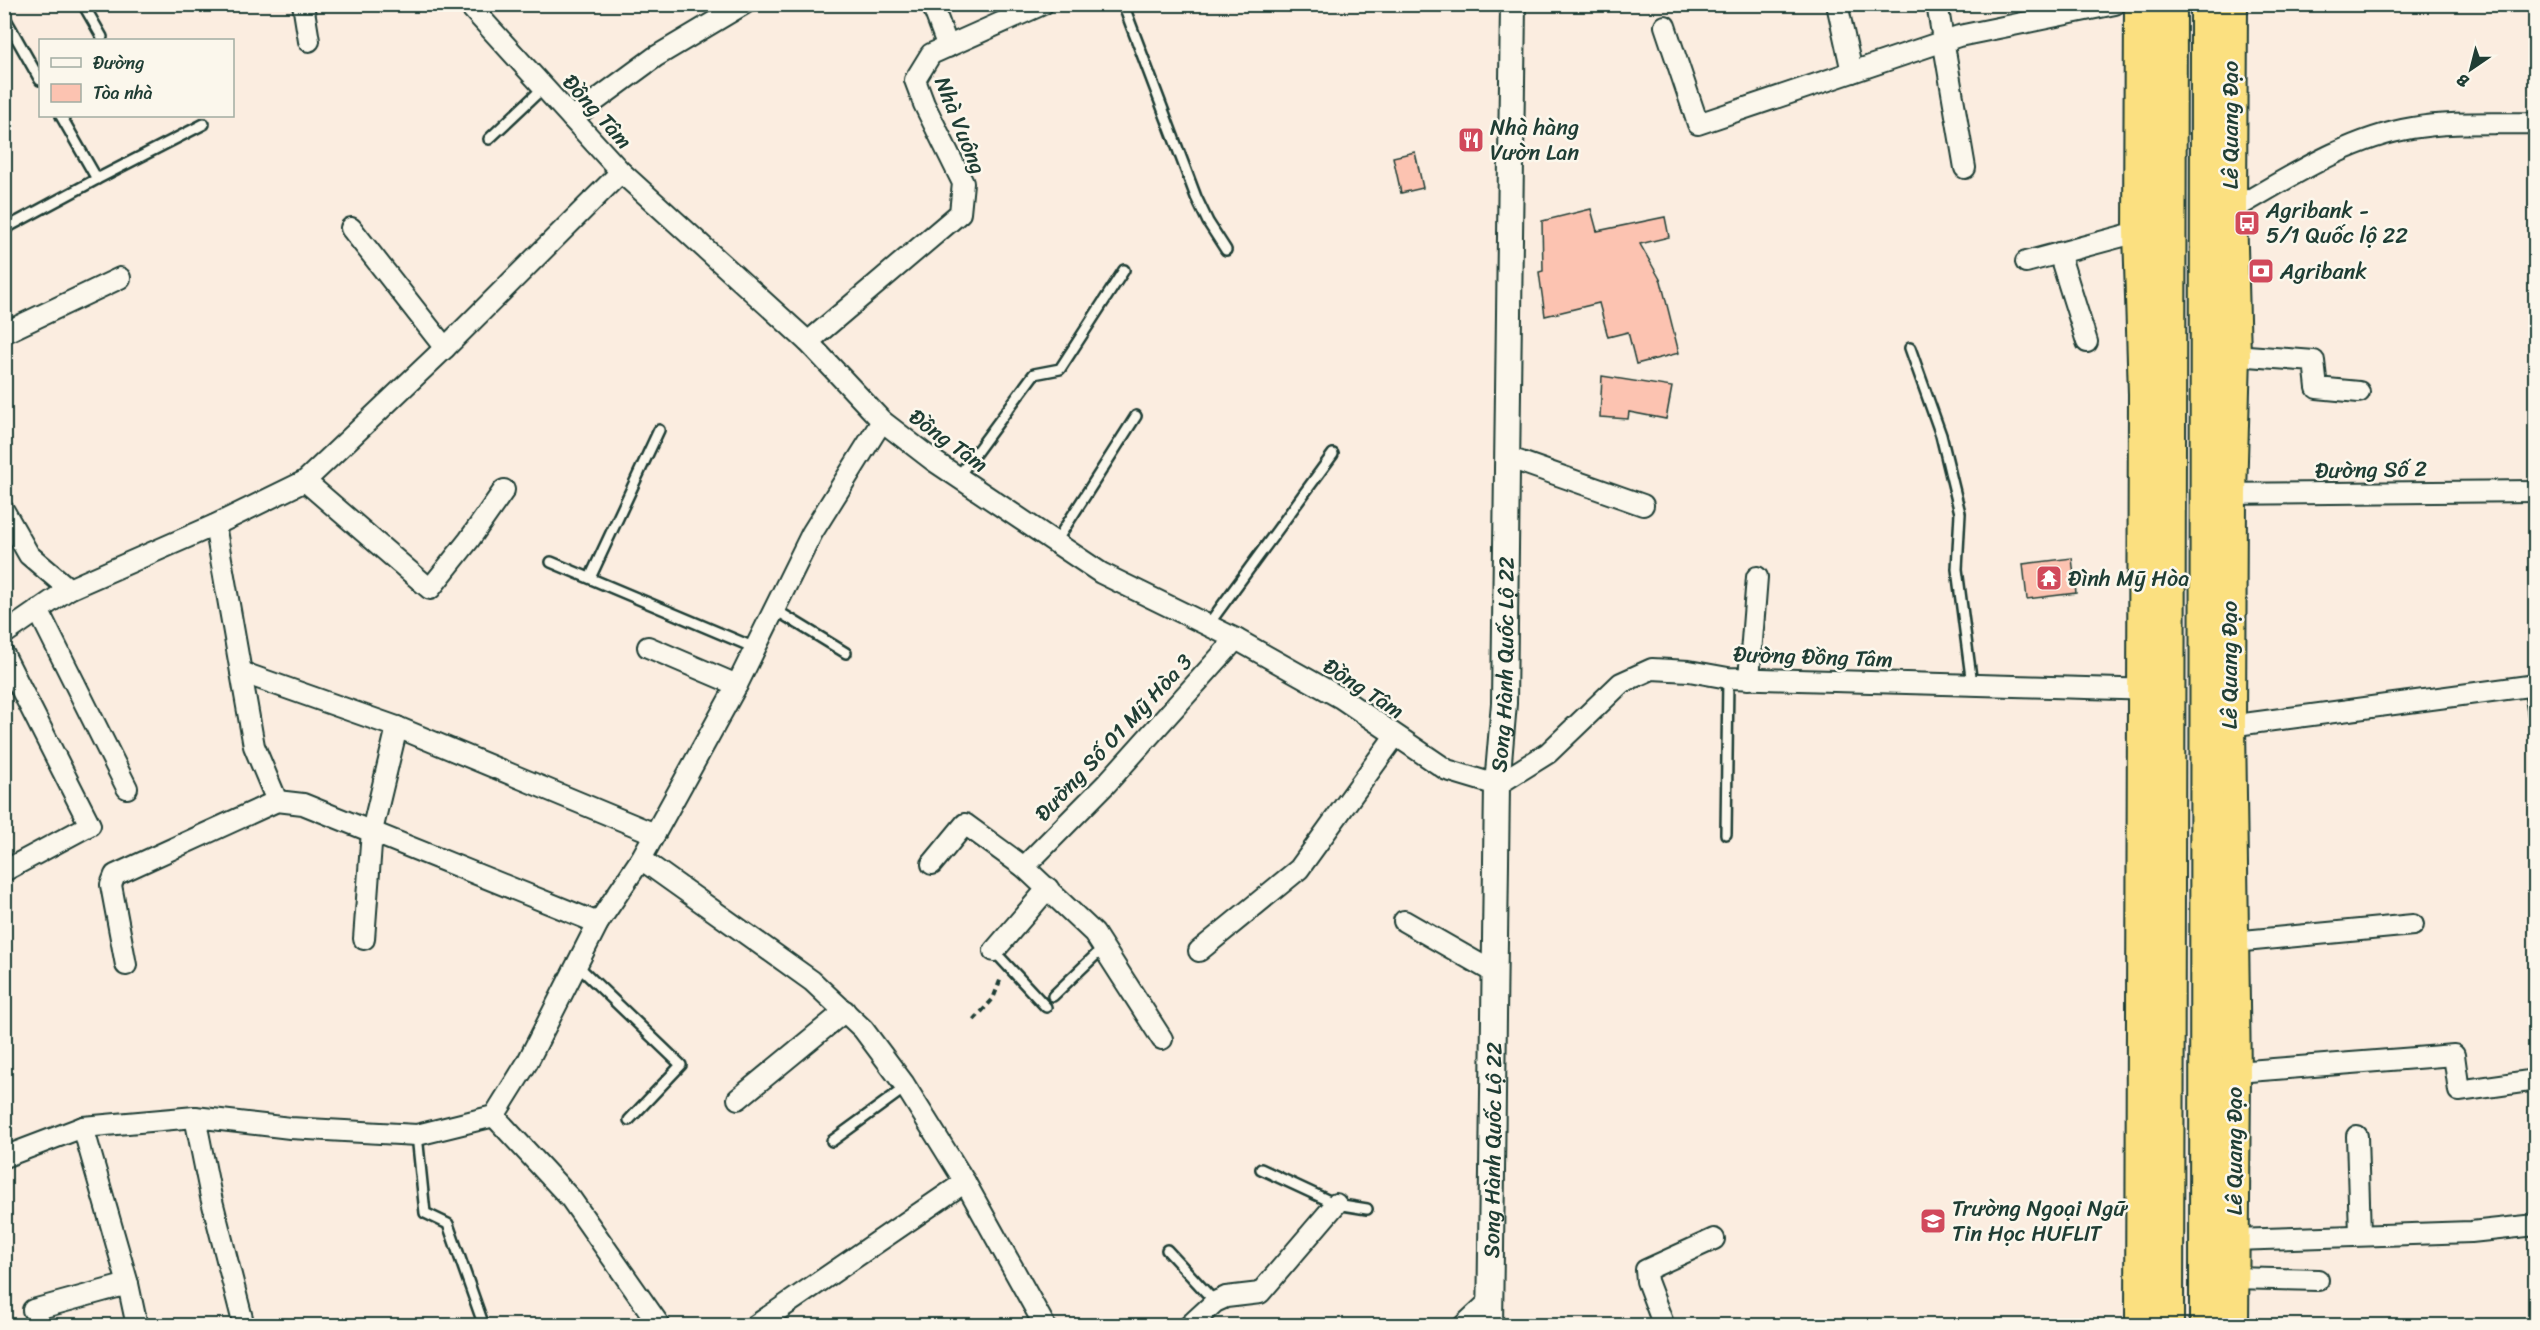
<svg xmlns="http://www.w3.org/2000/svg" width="2540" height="1330" font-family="Sriracha,sans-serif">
<rect width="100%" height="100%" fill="#fbede0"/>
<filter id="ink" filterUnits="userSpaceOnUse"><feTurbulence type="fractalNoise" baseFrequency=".0167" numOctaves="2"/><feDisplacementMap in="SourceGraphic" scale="12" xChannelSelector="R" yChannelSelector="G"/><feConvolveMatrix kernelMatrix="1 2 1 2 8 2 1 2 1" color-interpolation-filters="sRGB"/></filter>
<g filter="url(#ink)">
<!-- building -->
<g fill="#fcc3b1" stroke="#1f3d34" stroke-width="1.5">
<path d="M 1415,152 L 1423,188 L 1401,193 L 1393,157 Z"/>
<path d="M 1591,209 L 1597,231 L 1665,217 L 1669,237 L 1640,244 L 1661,281 L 1679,353 L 1636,364 L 1628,332 L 1608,337 L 1599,303 L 1545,316 L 1539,272 L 1543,271 L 1542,221 Z"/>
<path d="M 1602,376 L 1672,387 L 1666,419 L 1629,412 L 1628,419 L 1600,417 Z"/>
<path d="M 2072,558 L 2076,593 L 2027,599 L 2023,564 Z"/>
</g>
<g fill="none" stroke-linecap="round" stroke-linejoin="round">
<!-- service casing -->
<g stroke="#1f3d34" stroke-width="14">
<g id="service">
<path d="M 83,4 L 102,37"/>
<path d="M 1123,4 L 1196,197 L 1208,222 L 1226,250"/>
<path d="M 4,16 L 40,80"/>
<path d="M 61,116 L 97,179 L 204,124"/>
<path d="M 489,139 L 544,87"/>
<path d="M 4,229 L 97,179"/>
<path d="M 1910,348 L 1941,435 L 1960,513 L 1957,569 L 1972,685"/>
<path d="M 958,477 L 1034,374 L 1060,369 L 1124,270"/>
<path d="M 1055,543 L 1136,416"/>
<path d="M 551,562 L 755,648"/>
<path d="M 590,578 L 659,430"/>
<path d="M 774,609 L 846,653"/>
<path d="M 1208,625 L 1333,454"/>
<path d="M 2529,686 L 2536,729"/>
<path d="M 1726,834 L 1728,678"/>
<path d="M 994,951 L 1046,1007"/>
<path d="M 577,965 L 681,1065 L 629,1120"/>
<path d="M 1053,996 L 1104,947"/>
<path d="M 417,1135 L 425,1213 L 448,1224 L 484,1326"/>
<path d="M 832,1141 L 906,1087"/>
<path d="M 1261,1169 L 1336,1204 L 1367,1209"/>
<path d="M 1167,1250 L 1215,1302"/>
</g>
</g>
<!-- minor casing -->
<g stroke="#1f3d34" stroke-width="24">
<g id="minor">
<path d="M 303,4 L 309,41"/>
<path d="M 468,4 L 621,172 L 808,342 L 882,421 L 934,461 L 1101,573 L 1236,639 L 1341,698 L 1447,770 L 1497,785 L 1548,753 L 1621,683 L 1652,669 L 1689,671 L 1728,678 L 2155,690"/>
<path d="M 932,4 L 948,47"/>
<path d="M 1837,4 L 1852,72"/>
<path d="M 1937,4 L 1965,168"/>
<path d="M 1665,26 L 1698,124 L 1959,36 L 2115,4"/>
<path d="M 572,118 L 655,57 L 744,4"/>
<path d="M 2230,211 C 2287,179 2346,139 2412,128 C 2452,121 2495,124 2536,123"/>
<path d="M 351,228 L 445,348"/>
<path d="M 2059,253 L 2087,342"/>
<path d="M 2026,262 L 2149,229"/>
<path d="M 4,333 L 120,278"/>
<path d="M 808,342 L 960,213 L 963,183 L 924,104 L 915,80 L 931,54 L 1043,4"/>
<path d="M 2234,355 L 2314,361 L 2317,388 L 2359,392"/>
<path d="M 1507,457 L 1643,505"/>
<path d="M 305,481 L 430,589 L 469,540 L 504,490"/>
<path d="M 2218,494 L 2536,491"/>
<path d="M 4,511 L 29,555 L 69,589 L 215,525 L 305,481 L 445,348 L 621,172"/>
<path d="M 215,525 L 254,746 L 277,801 L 303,804 L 598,923"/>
<path d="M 38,610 L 127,788"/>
<path d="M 4,634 L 69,589"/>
<path d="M 648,647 L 737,685"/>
<path d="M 4,655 L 90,825 L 6,870 L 4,867"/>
<path d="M 241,672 L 397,727 L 655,834"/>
<path d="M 1749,679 L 1757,577"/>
<path d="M 2229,726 L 2536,685"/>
<path d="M 641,859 L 812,981 L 863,1029 L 904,1084 L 965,1182 L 1045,1326"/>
<path d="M 932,864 L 965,824 L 1024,867 L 1094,933 L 1162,1039"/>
<path d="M 1024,867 L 1107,783 L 1236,639"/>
<path d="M 1404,921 L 1495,973"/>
<path d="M 364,939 L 372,831 L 397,727"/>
<path d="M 2233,942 L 2413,925"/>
<path d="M 994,951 L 1048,888"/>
<path d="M 1199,951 L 1299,869 L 1395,736"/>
<path d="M 126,965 L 111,885 L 115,875 L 277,801"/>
<path d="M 2223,1073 L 2454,1055 L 2459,1091 L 2536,1080"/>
<path d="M 738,1099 L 845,1011"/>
<path d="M 494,1116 L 571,1199 L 660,1326"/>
<path d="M 195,1117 L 211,1197 L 244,1326"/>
<path d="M 83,1127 L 128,1284 L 137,1326"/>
<path d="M 2357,1136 L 2360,1235"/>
<path d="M 4,1157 L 83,1127 L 195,1117 L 290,1128 L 417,1135 L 494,1116 L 527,1063 L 598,923 L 641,859 L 737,685 L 812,533 L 882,421"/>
<path d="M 2234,1240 L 2471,1232 L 2536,1225"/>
<path d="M 2233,1278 L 2318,1280"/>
<path d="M 33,1310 L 128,1284"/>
<path d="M 755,1326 L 965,1182"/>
<path d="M 1189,1326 L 1215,1302 L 1226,1297 L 1260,1293 L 1336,1204"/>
<path d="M 1463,1326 L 1491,1300"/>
<path d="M 1664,1326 L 1647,1281 L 1646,1270 L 1714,1239"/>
</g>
</g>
<!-- tertiary casing -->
<g stroke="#1f3d34" stroke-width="28">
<g id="tertiary">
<path id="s1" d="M 1490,1326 L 1497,785 L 1504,703 L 1513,4"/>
</g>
</g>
<!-- trunk casing -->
<g stroke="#1f3d34" stroke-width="36">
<g id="trunk">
<path d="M 2141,4 L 2140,232 L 2145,394 L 2142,1326"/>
<path d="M 2231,4 L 2230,211 L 2234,355 L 2230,494 L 2229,726 L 2234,1073 L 2232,1326"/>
<path d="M 2167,1326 L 2170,4"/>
<path d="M 2206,1326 L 2207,4"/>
</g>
</g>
<!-- path -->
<path stroke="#1f3d34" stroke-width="4" stroke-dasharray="6 4.5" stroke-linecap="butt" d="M 974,1020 L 993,999 L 1001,978"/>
<!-- service -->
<use href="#service" stroke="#fbf7ec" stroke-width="9"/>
<!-- minor -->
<use href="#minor" stroke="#fbf7ec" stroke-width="20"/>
<!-- tertiary -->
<use href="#tertiary" stroke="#fbf7ec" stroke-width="24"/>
<!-- trunk -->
<use href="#trunk" stroke="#fbe080" stroke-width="32"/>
</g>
</g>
<!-- icons -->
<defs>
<g id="restaurant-square" transform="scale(1.35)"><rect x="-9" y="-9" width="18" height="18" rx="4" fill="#d1495b" stroke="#fbf7ec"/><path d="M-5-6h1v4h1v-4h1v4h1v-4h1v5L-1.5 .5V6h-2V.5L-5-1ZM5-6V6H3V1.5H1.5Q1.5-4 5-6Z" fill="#fff"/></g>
<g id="bus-square" transform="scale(1.35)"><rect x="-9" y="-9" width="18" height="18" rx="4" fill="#d1495b" stroke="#fbf7ec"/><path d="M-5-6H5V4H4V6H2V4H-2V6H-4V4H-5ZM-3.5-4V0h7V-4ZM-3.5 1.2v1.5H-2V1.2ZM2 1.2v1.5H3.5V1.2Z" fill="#fff"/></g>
<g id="bank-square" transform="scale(1.35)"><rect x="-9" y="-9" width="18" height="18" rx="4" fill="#d1495b" stroke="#fbf7ec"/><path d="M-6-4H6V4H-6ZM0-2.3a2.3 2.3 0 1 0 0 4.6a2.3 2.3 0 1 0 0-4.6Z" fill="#fff"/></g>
<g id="temple-square" transform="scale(1.35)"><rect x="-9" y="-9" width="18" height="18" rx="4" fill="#d1495b" stroke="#fbf7ec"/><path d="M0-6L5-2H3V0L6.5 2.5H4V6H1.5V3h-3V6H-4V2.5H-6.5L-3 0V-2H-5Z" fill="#fff"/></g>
<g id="school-square" transform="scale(1.35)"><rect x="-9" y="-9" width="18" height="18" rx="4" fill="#d1495b" stroke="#fbf7ec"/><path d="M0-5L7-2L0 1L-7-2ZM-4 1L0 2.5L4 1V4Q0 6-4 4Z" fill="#fff"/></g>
</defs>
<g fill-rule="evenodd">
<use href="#restaurant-square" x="1471" y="140"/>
<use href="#bus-square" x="2247" y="223"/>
<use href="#bank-square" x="2261" y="271"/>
<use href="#temple-square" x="2049" y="578"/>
<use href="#school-square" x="1933" y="1221"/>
</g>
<g text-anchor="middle" stroke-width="5" stroke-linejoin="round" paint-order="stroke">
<!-- street labels -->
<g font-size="22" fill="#1f3d34" stroke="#fbf7ec">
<text transform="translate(598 111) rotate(48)" y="8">Đồng Tâm</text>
<text transform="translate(961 125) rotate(68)" y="8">Nhà Vuông</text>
<text transform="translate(2230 125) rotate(-90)" y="8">Lê Quang Đạo</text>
<text transform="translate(949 440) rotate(36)" y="8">Đồng Tâm</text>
<text transform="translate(2371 469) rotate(-1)" y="8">Đường Số 2</text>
<text transform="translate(1813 656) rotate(2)" y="8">Đường Đồng Tâm</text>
<text dy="8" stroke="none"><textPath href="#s1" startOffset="662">Song Hành Quốc Lộ 22</textPath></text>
<text transform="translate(2229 665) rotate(-90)" y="8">Lê Quang Đạo</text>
<text transform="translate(1364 688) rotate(33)" y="8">Đồng Tâm</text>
<text transform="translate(1113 737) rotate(-47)" y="8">Đường Số 01 Mỹ Hòa 3</text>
<text dy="8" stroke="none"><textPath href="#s1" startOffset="176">Song Hành Quốc Lộ 22</textPath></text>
<text transform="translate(2234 1151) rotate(-90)" y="8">Lê Quang Đạo</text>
</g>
<!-- poi labels -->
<g font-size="22" fill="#1f3d34" stroke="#fbf7ec" text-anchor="start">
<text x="1490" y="135">Nhà hàng<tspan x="1490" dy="25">Vườn Lan</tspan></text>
<text x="2266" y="218">Agribank -<tspan x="2266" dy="25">5/1 Quốc lộ 22</tspan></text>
<text x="2280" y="279">Agribank</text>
<text x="2068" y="586">Đình Mỹ Hòa</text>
<text x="1952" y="1216">Trường Ngoại Ngữ<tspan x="1952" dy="25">Tin Học HUFLIT</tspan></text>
</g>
</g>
<!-- margin -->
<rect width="2540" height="1330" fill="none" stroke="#fbf7ec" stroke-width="24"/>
<rect x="12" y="12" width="2516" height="1306" fill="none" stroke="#1f3d34" stroke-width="2" filter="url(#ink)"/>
<!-- legend -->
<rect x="39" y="39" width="195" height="78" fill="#fbf7ec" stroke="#a3ada2" stroke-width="1.5"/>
<rect x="51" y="58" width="30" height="9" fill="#fbf7ec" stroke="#a3ada2" stroke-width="1.5"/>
<text x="93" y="69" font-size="18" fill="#1f3d34">Đường</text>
<rect x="51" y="84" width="30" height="18" fill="#fcc3b1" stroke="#a3ada2" stroke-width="1.5"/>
<text x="93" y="99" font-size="18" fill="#1f3d34">Tòa nhà</text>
<!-- north arrow -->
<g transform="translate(2471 69) rotate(215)" stroke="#fbf7ec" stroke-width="4.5" paint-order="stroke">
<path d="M0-4.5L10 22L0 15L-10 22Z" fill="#1f3d34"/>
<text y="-9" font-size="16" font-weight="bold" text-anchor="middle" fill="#1f3d34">B</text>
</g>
</svg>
